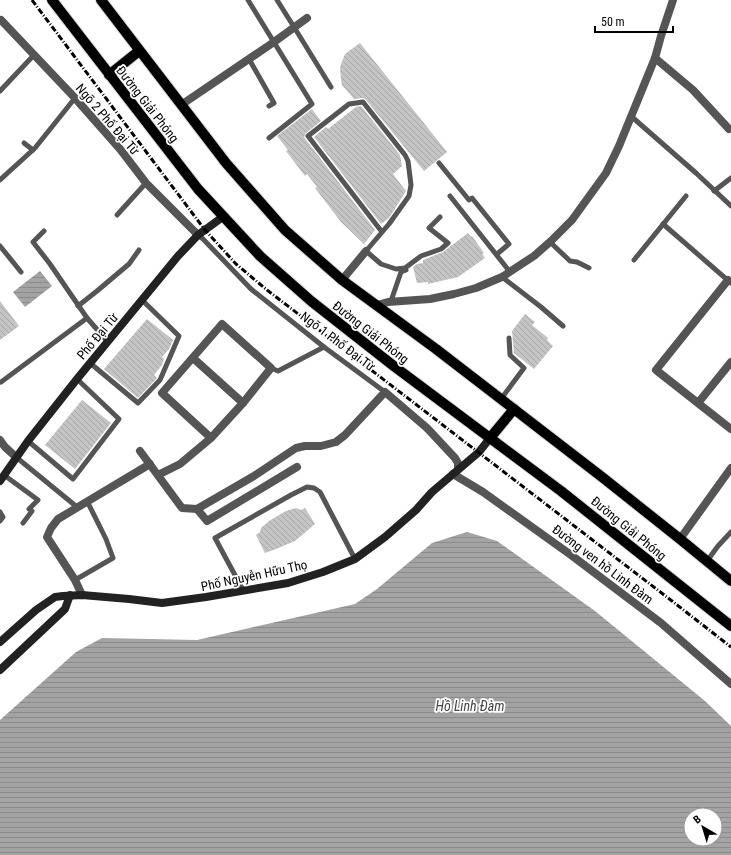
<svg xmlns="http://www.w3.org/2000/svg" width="731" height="855" font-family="'Roboto Condensed',sans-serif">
<defs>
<pattern id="water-rules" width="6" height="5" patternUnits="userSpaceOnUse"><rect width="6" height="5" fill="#a3a3a3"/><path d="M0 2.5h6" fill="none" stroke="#8b8b8b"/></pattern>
<pattern id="building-back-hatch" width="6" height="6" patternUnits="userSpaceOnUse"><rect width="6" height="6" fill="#c4c4c4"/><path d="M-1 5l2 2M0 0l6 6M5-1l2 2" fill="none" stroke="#a7a7a7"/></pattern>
</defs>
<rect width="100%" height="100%" fill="#fff"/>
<!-- water -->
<g fill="url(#water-rules)" fill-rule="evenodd">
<path d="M 40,271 L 52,286 L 25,307 L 13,292 Z"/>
<path d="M 467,532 L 497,541 L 595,611 L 705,701 L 731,726 L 731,855 L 0,855 L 0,720 L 76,652 L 102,638 L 197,640 L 355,604 L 377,589 L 432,543 ZM 691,815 L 715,815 L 715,839 L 691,839 Z"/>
</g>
<!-- building -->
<g fill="url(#building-back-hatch)">
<path d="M 360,43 L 447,152 L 424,171 L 366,100 L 363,98 L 354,99 L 342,85 L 341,80 L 340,67 L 345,54 Z"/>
<path d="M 361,106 L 400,155 L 402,166 L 393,174 L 406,191 L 389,218 L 381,224 L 314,137 L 326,127 L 328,129 L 356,107 Z"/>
<path d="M 312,109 L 321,121 L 306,133 L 304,137 L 375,230 L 364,244 L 341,222 L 315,188 L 317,187 L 307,174 L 305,176 L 286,151 L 288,150 L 277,136 Z"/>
<path d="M 468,233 L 471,237 L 472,236 L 484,253 L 482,254 L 485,258 L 458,277 L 428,284 L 428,282 L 417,283 L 413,267 L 417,264 L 423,263 L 423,260 L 443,252 Z"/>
<path d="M 0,301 L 19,326 L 0,340 Z"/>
<path d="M 525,314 L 535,322 L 532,325 L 548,338 L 547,340 L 553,346 L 534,369 L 514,353 L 512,331 Z"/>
<path d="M 147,319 L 173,340 L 169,349 L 162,357 L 164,359 L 162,365 L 154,375 L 157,378 L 138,398 L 104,369 Z"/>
<path d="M 82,400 L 111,423 L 75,469 L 45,445 Z"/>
<path d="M 296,508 L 301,510 L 305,508 L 315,524 L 295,541 L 276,549 L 265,553 L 256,535 L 260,532 L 261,528 L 269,521 L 286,511 Z"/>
</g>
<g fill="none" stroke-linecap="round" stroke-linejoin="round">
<!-- primary casing -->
<g stroke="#dbdbdb" stroke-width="12">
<g id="primary">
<path d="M 52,0 L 198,189 L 260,256 L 311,301 L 395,367 L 561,491 L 731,626"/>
<path d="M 101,0 L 226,163 L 285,230 L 342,280 L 436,349 L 602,477 L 680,539 L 731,581"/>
<path d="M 109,75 L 139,51"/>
<path d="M 490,438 L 514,409"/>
</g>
</g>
<!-- lane -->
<g stroke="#555" stroke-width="5">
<path d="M 248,0 L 312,104 L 269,138"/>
<path d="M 277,0 L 294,27 L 331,87"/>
<path d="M 249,59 L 274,103 L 269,106"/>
<path d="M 0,91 L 34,55"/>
<path d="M 632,117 L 696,173 L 731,206"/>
<path d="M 24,143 L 33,150"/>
<path d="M 439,163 L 469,200 L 472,198 L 509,244 L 497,254"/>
<path d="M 0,180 L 35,148 L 75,98"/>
<path d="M 714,191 L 731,178"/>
<path d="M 450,196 L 510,272"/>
<path d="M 117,215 L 146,183"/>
<path d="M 663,224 L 731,283"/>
<path d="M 44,231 L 33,242 L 50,264 L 87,318 L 108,342"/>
<path d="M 382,232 L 308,136 L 349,104 L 363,102 L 405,155 L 408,161 L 411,185 L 409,196 L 389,224 L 366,251 L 381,264 L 396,269 L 405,268 L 421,256 L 441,249 L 448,243 L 429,228 L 440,217"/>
<path d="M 198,235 L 203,239 L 251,289 L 324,347 L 385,392"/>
<path d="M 550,242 L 570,261 L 577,262 L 589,268"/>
<path d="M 0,246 L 21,272"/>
<path d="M 634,260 L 686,196"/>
<path d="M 502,277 L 541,307 L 563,326"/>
<path d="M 389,302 L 391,301 L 401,272 L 406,270"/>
<path d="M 78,306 L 97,291 L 129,264 L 139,250"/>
<path d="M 90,363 L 138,403 L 160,380 L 179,336 L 142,300"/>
<path d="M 271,368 L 278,371 L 324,347"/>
<path d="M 1,382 L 87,318"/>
<path d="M 501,399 L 524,368 L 510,355 L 509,338"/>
<path d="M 28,441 L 73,479 L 119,419 L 77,379"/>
<path d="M 16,457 L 77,507"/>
<path d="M 4,475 L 38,500 L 29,509 L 32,511 L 23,523"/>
<path d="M 0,512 L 3,517 L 0,521"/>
<path d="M 707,561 L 718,546 L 731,532"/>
<path d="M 75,580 L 113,558 L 106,539 L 87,501"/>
<path d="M 243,590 L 215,538 L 291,495 L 307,487 L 314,488 L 320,492 L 355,559"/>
</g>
<!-- street -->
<g stroke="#555" stroke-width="8">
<path d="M 1,20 L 75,98 L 120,149 L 146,183 L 198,235"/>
<path d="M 655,58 L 693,90 L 729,129"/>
<path d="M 181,105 L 274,42 L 307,18"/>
<path d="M 342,280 L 366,251"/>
<path d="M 728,280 L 656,370 L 731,429"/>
<path d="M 377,305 L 388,302 L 430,299 L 454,294 L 476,288 L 502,277 L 534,256 L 551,241 L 572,220 L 606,173 L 619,146 L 655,58 L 661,36 L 673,0"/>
<path d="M 193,358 L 243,403"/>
<path d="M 698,403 L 731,362"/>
<path d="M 0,440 L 5,447 L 16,457"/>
<path d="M 140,451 L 182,508 L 197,509 L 254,476 L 296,448 L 305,446 L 321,446 L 336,442 L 345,435 L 385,392 L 427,428 L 455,458 L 458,463 L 458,469"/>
<path d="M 453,474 L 483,492 L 571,555 L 661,623 L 731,684"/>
<path d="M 158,475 L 180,464 L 211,438 L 243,403 L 271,368 L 222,324 L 162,393 L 211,438"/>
<path d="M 197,509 L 207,521 L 297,467"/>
<path d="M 680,539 L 731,468"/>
<path d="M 82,595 L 75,580 L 47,537 L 51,528 L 58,519 L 145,467 L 150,464"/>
</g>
<!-- secondary -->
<g stroke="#222" stroke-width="8">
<path d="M 0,481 L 28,441 L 77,379 L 178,256 L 198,235 L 224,216"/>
<path d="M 0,642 L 36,610 L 55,597 L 63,596 L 82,595 L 129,599 L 162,603 L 206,597 L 288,583 L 323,572 L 355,559 L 385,537 L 416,510 L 432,492 L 479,452 L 490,438"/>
<path d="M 0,670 L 65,609 L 70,595"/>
</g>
<!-- primary -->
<use href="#primary" stroke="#000" stroke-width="10"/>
<!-- rail -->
<path stroke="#000" stroke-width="3" stroke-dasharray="6 2 1 2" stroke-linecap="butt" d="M 32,0 L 205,230 L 236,264 L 267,290 L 672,601 L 731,647"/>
</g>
<g text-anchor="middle" stroke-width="3.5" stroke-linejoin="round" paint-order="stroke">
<!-- street labels -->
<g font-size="13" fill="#000" stroke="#fff">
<text transform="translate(148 104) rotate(52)" y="5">Đường Giải Phóng</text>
<text transform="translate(108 119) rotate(49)" y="5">Ngõ 2 Phố Đại Từ</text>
<text transform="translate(371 332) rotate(38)" y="5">Đường Giải Phóng</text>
<text transform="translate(97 336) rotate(-50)" y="5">Phố Đại Từ</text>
<text transform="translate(338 341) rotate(37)" y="5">Ngõ 1 Phố Đại Từ</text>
<text transform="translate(629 528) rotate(39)" y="5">Đường Giải Phóng</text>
<text transform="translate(603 564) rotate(37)" y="5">Đường ven hồ Linh Đàm</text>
<text transform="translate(254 575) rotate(-12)" y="5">Phố Nguyễn Hữu Thọ</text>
</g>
<!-- water labels -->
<g font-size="14" font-style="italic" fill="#444" stroke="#fff">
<text x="470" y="711">Hồ Linh Đàm</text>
</g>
</g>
<!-- north arrow -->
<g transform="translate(703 827) rotate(322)"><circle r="19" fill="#ffffff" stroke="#999999"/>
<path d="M0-3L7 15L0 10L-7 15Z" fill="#000000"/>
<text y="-6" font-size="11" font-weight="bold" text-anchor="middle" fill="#000000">B</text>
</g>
<!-- scale -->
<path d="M595 26v6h78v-6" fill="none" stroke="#000000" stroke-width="2"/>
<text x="601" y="26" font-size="12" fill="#000000" stroke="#ffffff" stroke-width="3" paint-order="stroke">50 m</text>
</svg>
